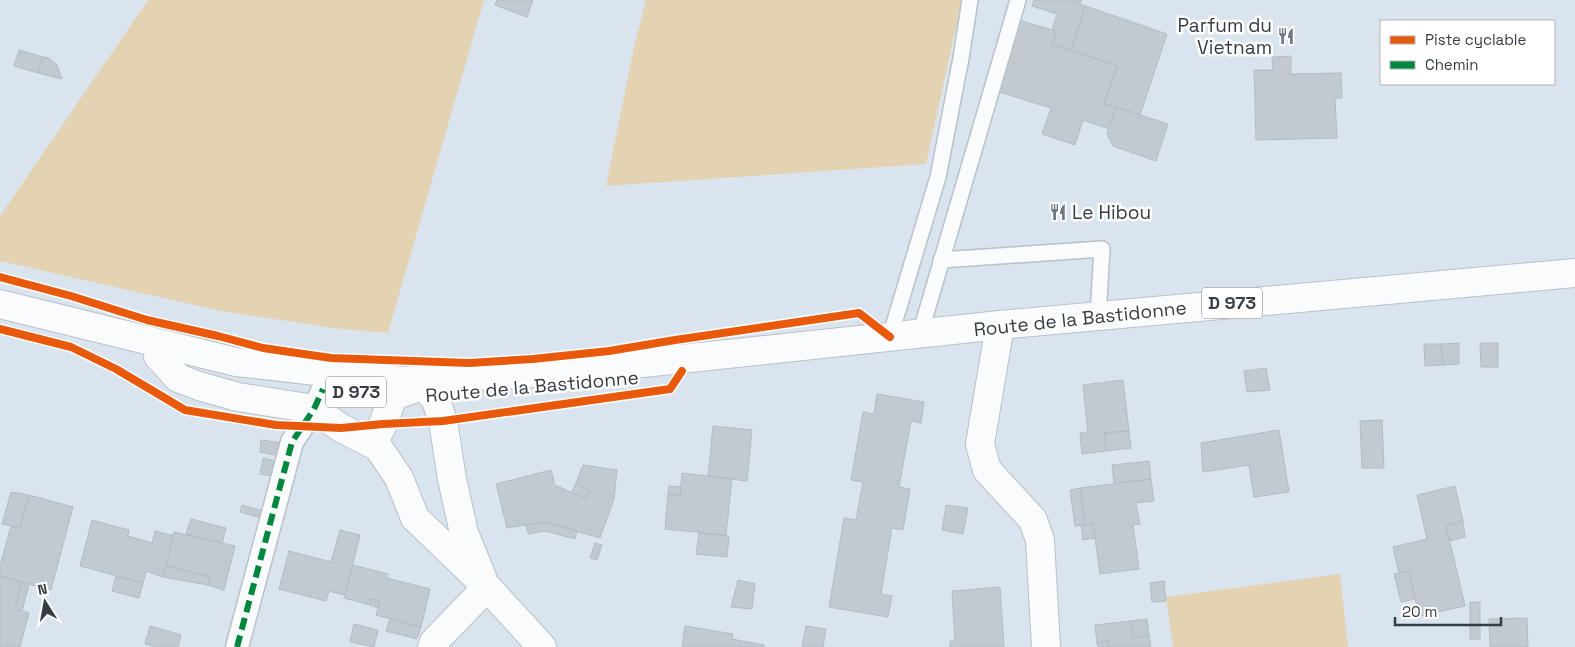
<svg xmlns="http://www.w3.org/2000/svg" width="1575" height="647" font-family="'Space Grotesk',sans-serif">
<rect width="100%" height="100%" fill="#dae4ee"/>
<!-- green -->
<g fill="#e4d3b2">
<path d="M 148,0 L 484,0 L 388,333 L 333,328 L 221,311 L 0,261 L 0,216 Z"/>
<path d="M 646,0 L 962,0 L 926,164 L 606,186 L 634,47 Z"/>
<path d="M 1340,574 L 1348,647 L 1173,647 L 1166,597 Z"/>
</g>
<!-- building -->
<g fill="#c1c9d1" stroke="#b4bbc3">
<path d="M 497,0 L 533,0 L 527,17 L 495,5 Z"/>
<path d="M 1034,0 L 1081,0 L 1080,4 L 1085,6 L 1071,51 L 1052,44 L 1056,31 L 1052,30 L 1057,14 L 1032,6 Z"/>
<path d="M 1085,6 L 1167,34 L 1140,115 L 1104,104 L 1117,66 L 1071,51 Z"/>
<path d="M 1018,20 L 1056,31 L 1052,44 L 1117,66 L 1104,104 L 1116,107 L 1109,129 L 1083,120 L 1075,145 L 1042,134 L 1051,108 L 996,91 Z"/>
<path d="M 19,50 L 43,57 L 38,73 L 14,66 Z"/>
<path d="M 1291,56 L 1291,74 L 1341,73 L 1342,98 L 1335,98 L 1337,138 L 1256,140 L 1254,70 L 1273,70 L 1272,57 Z"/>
<path d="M 43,57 L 49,58 L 57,65 L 62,79 L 38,73 Z"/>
<path d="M 1116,107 L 1168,124 L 1156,161 L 1113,146 L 1107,134 Z"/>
<path d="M 1459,343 L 1459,364 L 1443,365 L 1441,344 Z"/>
<path d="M 1480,343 L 1498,343 L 1498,367 L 1481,367 Z"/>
<path d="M 1424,344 L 1441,344 L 1443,365 L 1425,366 Z"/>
<path d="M 1266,368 L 1270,390 L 1247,392 L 1244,371 Z"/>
<path d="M 1123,380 L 1129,431 L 1105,433 L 1106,451 L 1082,454 L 1080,433 L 1088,432 L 1083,385 Z"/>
<path d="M 877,394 L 924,402 L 921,423 L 911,421 L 899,487 L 910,489 L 903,530 L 892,528 L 881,594 L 892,596 L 888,617 L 829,607 L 844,518 L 856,520 L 863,482 L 851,480 L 863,412 L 874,414 Z"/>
<path d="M 1382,420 L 1384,468 L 1362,468 L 1360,421 Z"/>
<path d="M 713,426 L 752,430 L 747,481 L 708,476 Z"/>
<path d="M 1279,430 L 1289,492 L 1254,497 L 1249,465 L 1203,472 L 1201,443 Z"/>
<path d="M 1129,431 L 1131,448 L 1106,451 L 1105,433 Z"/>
<path d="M 261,440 L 282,443 L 280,456 L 260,452 Z"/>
<path d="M 263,458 L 279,462 L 277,477 L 260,474 Z"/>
<path d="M 1149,461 L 1151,479 L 1114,484 L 1112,465 Z"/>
<path d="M 583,465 L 617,470 L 614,499 L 600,538 L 545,522 L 507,528 L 496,484 L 551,470 L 555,485 L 586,499 L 590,491 L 576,483 Z"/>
<path d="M 682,473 L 732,479 L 726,535 L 665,529 L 668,494 L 680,495 Z"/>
<path d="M 1151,479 L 1154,501 L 1136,503 L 1140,524 L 1133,525 L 1139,569 L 1100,574 L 1093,524 L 1085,525 L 1080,488 Z"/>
<path d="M 576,483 L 590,491 L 586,499 L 572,492 Z"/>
<path d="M 669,486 L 681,487 L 680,495 L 668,494 Z"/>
<path d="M 1455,486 L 1463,521 L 1446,525 L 1465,606 L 1419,616 L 1409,571 L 1399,574 L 1393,547 L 1427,539 L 1417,495 Z"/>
<path d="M 1080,488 L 1085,525 L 1075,526 L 1070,490 Z"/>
<path d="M 11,492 L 29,495 L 20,528 L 2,524 Z"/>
<path d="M 29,495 L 73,507 L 51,590 L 0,576 L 0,566 L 11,526 L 20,528 Z"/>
<path d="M 242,505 L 267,512 L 265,519 L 240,512 Z"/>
<path d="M 946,505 L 968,508 L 963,534 L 942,530 Z"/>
<path d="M 191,519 L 226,528 L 222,543 L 186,534 Z"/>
<path d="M 92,520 L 129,530 L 128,536 L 152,543 L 155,531 L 174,536 L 163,577 L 146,571 L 143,583 L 80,566 Z"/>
<path d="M 1463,521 L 1465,537 L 1450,541 L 1446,525 Z"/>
<path d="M 545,522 L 577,531 L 575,539 L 545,531 L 528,534 L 526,525 Z"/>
<path d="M 1093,524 L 1095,538 L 1083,540 L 1081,525 Z"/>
<path d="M 340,530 L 360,535 L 345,595 L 329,591 L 326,601 L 279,589 L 289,551 L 331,562 Z"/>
<path d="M 174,532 L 235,546 L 224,590 L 208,585 L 210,577 L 166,566 Z"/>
<path d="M 699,533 L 729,536 L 727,557 L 696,554 Z"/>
<path d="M 595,543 L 602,545 L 597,560 L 590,558 Z"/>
<path d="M 353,565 L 388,574 L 387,578 L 430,589 L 421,627 L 376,615 L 380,601 L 371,599 L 370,605 L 344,598 Z"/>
<path d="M 166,566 L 210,577 L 208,585 L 163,577 Z"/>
<path d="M 1409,571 L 1415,599 L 1401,602 L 1394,574 Z"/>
<path d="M 0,576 L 22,582 L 15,609 L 29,613 L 20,647 L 0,647 Z"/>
<path d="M 116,576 L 143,583 L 139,598 L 112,591 Z"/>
<path d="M 738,580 L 755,584 L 752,609 L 731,607 Z"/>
<path d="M 1164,581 L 1166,601 L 1152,602 L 1150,583 Z"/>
<path d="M 22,582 L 29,584 L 22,611 L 15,609 Z"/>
<path d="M 1000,587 L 1004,647 L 950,647 L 950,641 L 955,641 L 952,591 Z"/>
<path d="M 371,599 L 380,601 L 378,608 L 370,605 Z"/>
<rect x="1470" y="602" width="10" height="37"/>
<path d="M 1527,618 L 1528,647 L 1490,647 L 1489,619 Z"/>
<path d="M 390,619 L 421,627 L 417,639 L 386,631 Z"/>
<path d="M 1147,619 L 1149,635 L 1133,638 L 1131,621 Z"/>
<path d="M 1131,621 L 1133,638 L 1149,635 L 1151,647 L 1109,647 L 1108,641 L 1097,643 L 1095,625 Z"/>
<path d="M 354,624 L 378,630 L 374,647 L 350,642 Z"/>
<path d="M 150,626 L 181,635 L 178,647 L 157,647 L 145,644 Z"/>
<path d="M 685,626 L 733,634 L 732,639 L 764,645 L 764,647 L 682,647 Z"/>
<path d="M 806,626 L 826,629 L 823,647 L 802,647 Z"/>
<path d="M 1108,641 L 1109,647 L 1098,647 L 1097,643 Z"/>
</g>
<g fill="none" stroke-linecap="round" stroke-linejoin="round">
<!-- service casing -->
<g stroke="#b9c1c9" stroke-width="18">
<g id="service">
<path d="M 941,260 L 1102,249 L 1098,316"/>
<path d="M 920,334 L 1018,0"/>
<path d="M 890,337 L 938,177 L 961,58 L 970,0"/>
</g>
</g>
<!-- pedestrian casing -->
<g stroke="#b9c1c9" stroke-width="25">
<path id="pedestrian" d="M 237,647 L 292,442 L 314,409 L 323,389"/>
</g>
<!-- minor casing -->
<g stroke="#b9c1c9" stroke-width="30">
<g id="minor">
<path d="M 1000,325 L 980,444 L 987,470 L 1033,520 L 1040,540 L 1046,647"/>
<path d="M 158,356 L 178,378 L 199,386 L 238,397 L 314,409 L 341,428 L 378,447"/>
<path d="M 409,384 L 422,386 L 435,398 L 443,421 L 452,479 L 464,533 L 482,577"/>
<path d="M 433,385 L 422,386 L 393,396 L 383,424 L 376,437 L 378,447 L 399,478 L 415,518 L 487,587 L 542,647"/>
<path d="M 432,647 L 434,642 L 487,587"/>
</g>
</g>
<!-- primary casing -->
<g stroke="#b9c1c9" stroke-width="30">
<path id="primary" d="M 0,304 L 236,362 L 404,381 L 577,370 L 1000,325 L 1575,273"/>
</g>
<!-- service -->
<use href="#service" stroke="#f9fbfc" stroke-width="15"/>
<!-- pedestrian -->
<use href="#pedestrian" stroke="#f9fbfc" stroke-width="22"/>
<!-- minor -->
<use href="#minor" stroke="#f9fbfc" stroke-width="28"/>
<!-- primary -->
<use href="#primary" stroke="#f9fbfc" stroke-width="28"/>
<!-- quiet -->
<path stroke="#00873e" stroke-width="6" stroke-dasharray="12 6" stroke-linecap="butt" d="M 237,647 L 292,442 L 314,409 L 323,389"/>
<!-- cycleway casing -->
<g stroke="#fff" stroke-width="11">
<g id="cycleway">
<path d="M 0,277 L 71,296 L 147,320 L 218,336 L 263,348 L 331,358 L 469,363 L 533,359 L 609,351 L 675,340 L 859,313 L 890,337"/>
<path d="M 0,329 L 71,347 L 116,369 L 185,410 L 276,425 L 341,428 L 383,424 L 443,421 L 670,389 L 682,371"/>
</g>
</g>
<!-- cycleway -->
<use href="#cycleway" stroke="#e8590c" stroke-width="8"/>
</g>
<!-- icons -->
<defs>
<g id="restaurant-bare" transform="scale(1.35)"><path d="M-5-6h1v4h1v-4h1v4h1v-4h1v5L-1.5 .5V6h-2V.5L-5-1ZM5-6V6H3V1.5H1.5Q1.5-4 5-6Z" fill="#6f7780" stroke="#fff" stroke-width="2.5" paint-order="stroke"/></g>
</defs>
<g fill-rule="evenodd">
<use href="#restaurant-bare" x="1286" y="36"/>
<use href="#restaurant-bare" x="1058" y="212"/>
</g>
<g text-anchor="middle" stroke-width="5" stroke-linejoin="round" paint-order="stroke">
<!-- shield labels -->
<g fill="#fff" stroke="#72777c" stroke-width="1">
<rect x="1202" y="287.5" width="60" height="31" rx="4"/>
<rect x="326" y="376.5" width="60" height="31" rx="4"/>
</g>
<g font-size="18" font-weight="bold" fill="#363d44">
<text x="1232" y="309">D 973</text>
<text x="356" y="398">D 973</text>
</g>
<!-- poi labels -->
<g font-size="19" fill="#363d44" stroke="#fff" text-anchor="end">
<text x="1272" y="32">Parfum du<tspan x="1272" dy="22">Vietnam</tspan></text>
<text x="1072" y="219" text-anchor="start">Le Hibou</text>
</g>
<!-- street labels -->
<g font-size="19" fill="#363d44" stroke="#fff">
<text transform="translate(1080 318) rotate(-6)" y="7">Route de la Bastidonne</text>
<text transform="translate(532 386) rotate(-5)" y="7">Route de la Bastidonne</text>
</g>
</g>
<!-- legend -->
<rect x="1380" y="20" width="175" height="65" fill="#ffffff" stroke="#afb1b4"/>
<rect x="1390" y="36" width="25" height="8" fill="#e8590c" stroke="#afb1b4"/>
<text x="1425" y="45" font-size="15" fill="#363d44">Piste cyclable</text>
<rect x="1390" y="61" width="25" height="8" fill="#00873e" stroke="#afb1b4"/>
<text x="1425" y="70" font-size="15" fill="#363d44">Chemin</text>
<!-- north arrow -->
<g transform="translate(45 602) rotate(349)" stroke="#ffffff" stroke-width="4" paint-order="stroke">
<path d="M0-4L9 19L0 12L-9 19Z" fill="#363d44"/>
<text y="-8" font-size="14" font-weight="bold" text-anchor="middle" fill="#363d44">N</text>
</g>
<!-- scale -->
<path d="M1395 617v8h106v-8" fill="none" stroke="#363d44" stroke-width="2.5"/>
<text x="1402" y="617" font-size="15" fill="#363d44" stroke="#ffffff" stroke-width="4" paint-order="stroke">20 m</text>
</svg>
